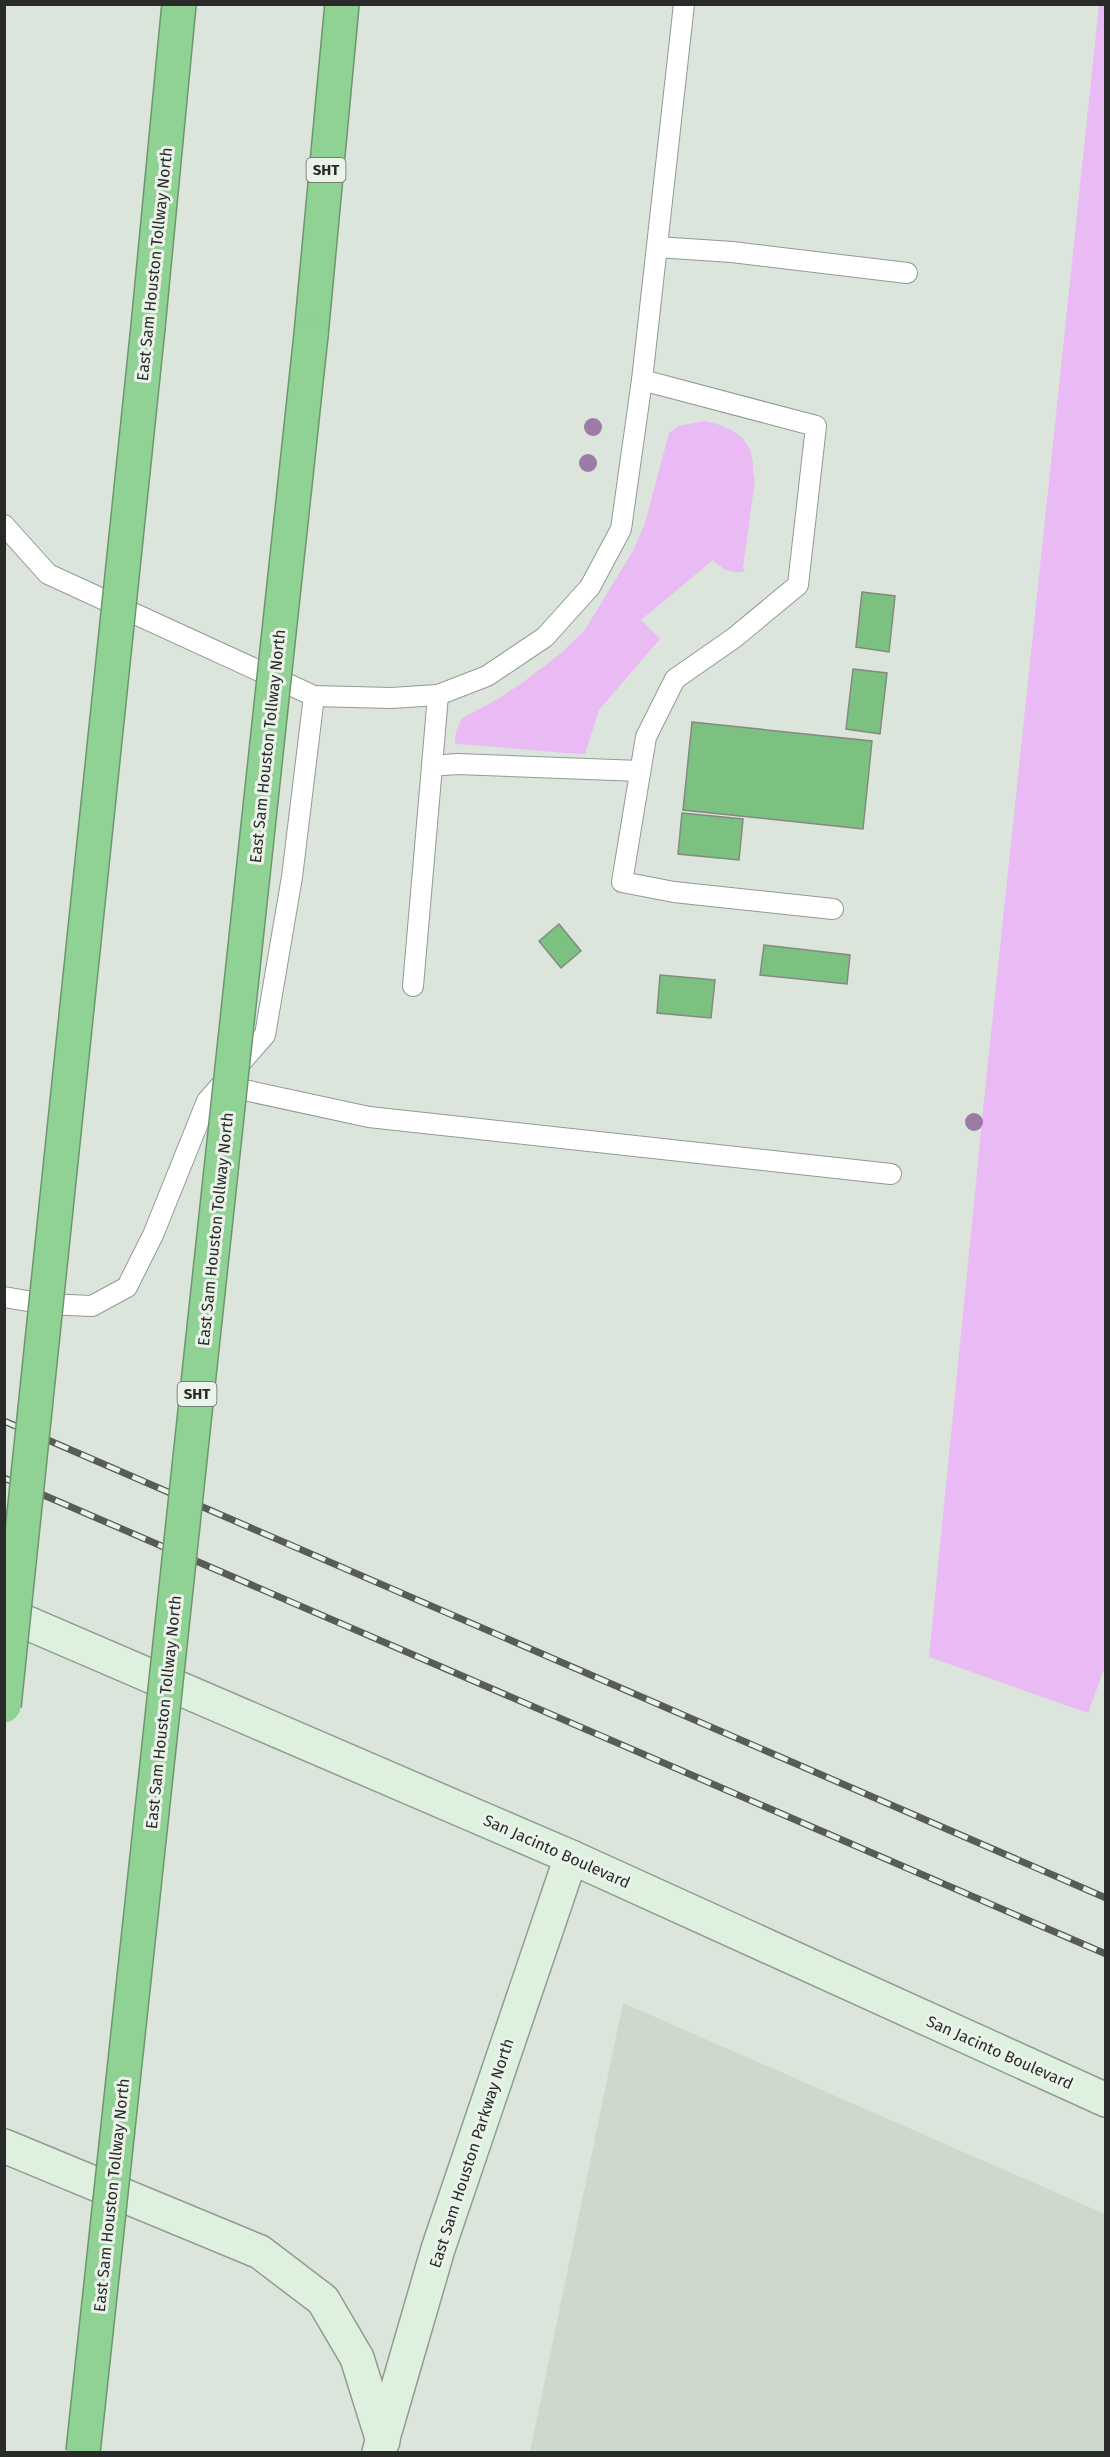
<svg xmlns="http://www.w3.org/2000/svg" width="1110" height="2457" font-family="'Fira Sans',sans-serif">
<rect width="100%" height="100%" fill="#dce5dc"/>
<!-- built -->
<path fill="#ccd9cc" d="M 623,2003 L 1105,2214 L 1105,2452 L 530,2452 Z"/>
<!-- green -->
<g fill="#eabaf4">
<path d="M 1099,5 L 1106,5 L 1106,1664 L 1088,1713 L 929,1657 L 986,1081 Z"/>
<path d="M 705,421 C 726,426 747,433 752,457 C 754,465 752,472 755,480 L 743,568 L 745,571 C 730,574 724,570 713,560 L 641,620 L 660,639 L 599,710 L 585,754 C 541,752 498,746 455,744 L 456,732 L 462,718 L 498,699 L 522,683 L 560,654 L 584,631 L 633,551 L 645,523 L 669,433 L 678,426 Z"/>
</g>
<!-- building -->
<g fill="#7dc181" stroke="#828a82" stroke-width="1.5">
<path d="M 862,592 L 895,596 L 889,652 L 856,647 Z"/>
<path d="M 853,669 L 887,673 L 880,734 L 846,729 Z"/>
<path d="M 692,722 L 872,741 L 863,829 L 683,810 Z"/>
<path d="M 682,813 L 743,819 L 739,860 L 678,854 Z"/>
<path d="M 559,924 L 581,951 L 561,968 L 539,941 Z"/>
<path d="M 764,945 L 850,955 L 847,984 L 760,975 Z"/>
<path d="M 660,975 L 715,980 L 711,1018 L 657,1013 Z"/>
</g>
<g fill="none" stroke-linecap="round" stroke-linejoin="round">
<!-- service casing -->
<g stroke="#929a92" stroke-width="22">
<g id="service">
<path d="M 657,247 L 732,252 L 907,273"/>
<path d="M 642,380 L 816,426 L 798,585 L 734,638 L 675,679 L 646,737 L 622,882 L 674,892 L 833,909"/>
<path d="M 4,525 L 48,574 L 314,696 L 391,698 L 438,695 L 487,676 L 545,637 L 590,587 L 621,529 L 642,380 L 684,4"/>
<path d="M 432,766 L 438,695"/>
<path d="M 413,986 L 432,766 L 457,764 L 640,771"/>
<path d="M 221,1085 L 369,1117 L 891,1174"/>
<path d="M 4,1297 L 45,1304 L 92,1306 L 127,1287 L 153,1235 L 207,1101 L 265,1035 L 292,877 L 314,696"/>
</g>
</g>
<!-- secondary casing -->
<g stroke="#929a92" stroke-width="36">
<g id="secondary">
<path d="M 4,1613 L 571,1857 L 1106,2100"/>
<path d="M 4,2146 L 260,2252 L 323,2300 L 357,2358 L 383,2441"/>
<path d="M 379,2452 L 438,2249 L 571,1857"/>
</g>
</g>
<!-- motorway casing -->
<g stroke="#6c976e" stroke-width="36">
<g id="motorway">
<path d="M 148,327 L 179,4"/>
<path d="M 311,335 L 342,4"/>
</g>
</g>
<!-- service -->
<use href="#service" stroke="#fff" stroke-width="20"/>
<!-- secondary -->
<use href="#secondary" stroke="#def1df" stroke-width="33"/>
<!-- motorway -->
<use href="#motorway" stroke="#90d194" stroke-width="33"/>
<!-- rail casing -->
<g stroke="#575c57" stroke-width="7">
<g id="rail">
<path d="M 4,1421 L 1106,1898"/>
<path d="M 4,1478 L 1106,1954"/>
</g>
</g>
<!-- rail -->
<use href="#rail" stroke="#eaf2ea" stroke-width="4.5" stroke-dasharray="14" stroke-linecap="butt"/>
<!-- motorway-bridge casing -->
<g stroke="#6c976e" stroke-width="36" stroke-linecap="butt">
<g id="motorway-bridge">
<path d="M 4,1706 L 148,327"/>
<path d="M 83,2452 L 311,335"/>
</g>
</g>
<!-- motorway-bridge -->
<use href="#motorway-bridge" stroke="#90d194" stroke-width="33"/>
</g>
<!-- trees -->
<g fill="#9c7ba4">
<circle cx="593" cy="427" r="9"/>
<circle cx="588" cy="463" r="9"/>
<circle cx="974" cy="1122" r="9"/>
</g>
<g text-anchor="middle" stroke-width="6" stroke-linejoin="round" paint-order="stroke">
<!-- shield labels -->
<g fill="#eaf2ea" stroke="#626762" stroke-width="1.5">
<rect x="306.5" y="158" width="39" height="24" rx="4.5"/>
<rect x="177.5" y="1382" width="39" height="24" rx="4.5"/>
</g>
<g font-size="15" font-weight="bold" fill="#282b28">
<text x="326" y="175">SHT</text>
<text x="197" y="1399">SHT</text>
</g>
<!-- street labels -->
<g font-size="16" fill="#282b28" stroke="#eaf2ea">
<text transform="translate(154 264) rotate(-84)" y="6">East Sam Houston Tollway North</text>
<text transform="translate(267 746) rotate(-84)" y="6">East Sam Houston Tollway North</text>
<text transform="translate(215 1229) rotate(-84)" y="6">East Sam Houston Tollway North</text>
<text transform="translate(163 1712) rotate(-84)" y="6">East Sam Houston Tollway North</text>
<text transform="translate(557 1851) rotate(24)" y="6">San Jacinto Boulevard</text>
<text transform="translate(1000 2052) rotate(24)" y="6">San Jacinto Boulevard</text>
<text transform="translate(471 2153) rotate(-72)" y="6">East Sam Houston Parkway North</text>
<text transform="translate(111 2195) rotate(-84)" y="6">East Sam Houston Tollway North</text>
</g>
</g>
<!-- border -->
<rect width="1110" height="2457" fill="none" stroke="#282b28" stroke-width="12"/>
</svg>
